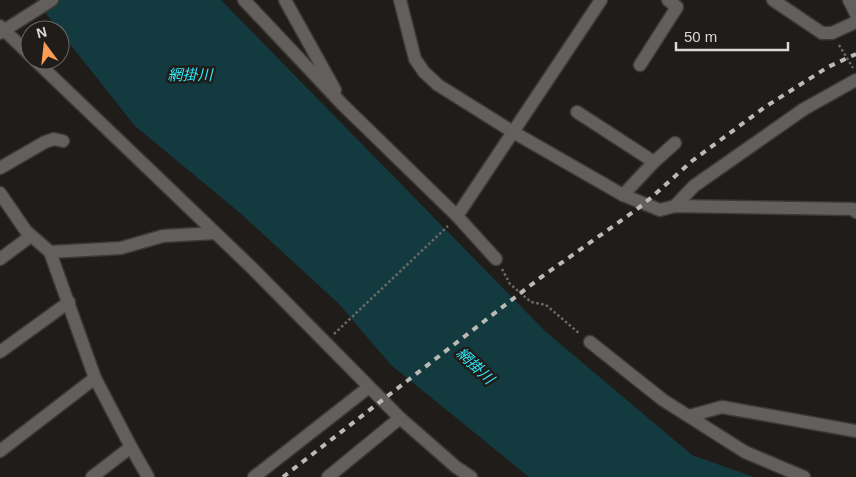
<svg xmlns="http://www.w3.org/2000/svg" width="856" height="477" font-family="Arial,'Noto Sans JP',sans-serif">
<rect width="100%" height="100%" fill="#1f1c19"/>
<!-- water -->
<path fill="#133a3e" d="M 35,0 L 221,0 L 545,331 L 692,455 L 754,477 L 529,477 L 391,365 L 339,304 L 240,213 L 135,126 Z"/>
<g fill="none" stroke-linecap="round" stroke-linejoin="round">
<!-- minor casing -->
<g stroke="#3b3937" stroke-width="15">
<g id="minor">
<path d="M 244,0 L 343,105 L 457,216 L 496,259"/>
<path d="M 285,0 L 335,90"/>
<path d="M 400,0 L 415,59 L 424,72 L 438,85 L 513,132 L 623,195 L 660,210 L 675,206 L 853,209 L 856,212"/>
<path d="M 773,0 L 822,33 L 832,33 L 856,22"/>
<path d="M 849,0 L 856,14"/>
<path d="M 0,26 L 30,55"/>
<path d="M 0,33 L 52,0"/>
<path d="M 35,60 L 251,267 L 400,418 L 456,467 L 471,477"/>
<path d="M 640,65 L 677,7 L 668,0"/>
<path d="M 577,112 L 654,162"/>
<path d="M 0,168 L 45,142 L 54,139 L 63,141"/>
<path d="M 0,193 L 26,231 L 50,252 L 95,378 L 131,447 L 148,477"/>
<path d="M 623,195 L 654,162 L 675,143"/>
<path d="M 675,206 L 694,186 L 804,109 L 856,80"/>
<path d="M 457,216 L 601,0"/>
<path d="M 50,252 L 121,248 L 163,236 L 215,233"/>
<path d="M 0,259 L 31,236"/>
<path d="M 590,342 L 663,400 L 745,452 L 804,477"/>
<path d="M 0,352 L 69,302"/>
<path d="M 689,416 L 722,407 L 856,431"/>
<path d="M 0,451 L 95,378"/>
<path d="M 92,477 L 131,447"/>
<path d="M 254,477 L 369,387"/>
<path d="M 328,477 L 400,418"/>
</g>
</g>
<!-- path -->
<g stroke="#6c6967" stroke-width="2.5" stroke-dasharray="2.5 2.5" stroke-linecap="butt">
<path d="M 839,45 L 853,68"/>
<path d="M 502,269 L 510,284 L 531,302 L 546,305 L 580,334"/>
<path d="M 334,334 L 448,226"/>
</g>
<!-- minor -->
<use href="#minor" stroke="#635f5c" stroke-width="12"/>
<!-- rail -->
<path stroke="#bcbab7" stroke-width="4" stroke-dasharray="6 6" stroke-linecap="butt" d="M 283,477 L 540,278 L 636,210 L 653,196 L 692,161 L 765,107 L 828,67 L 856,54"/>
</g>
<g text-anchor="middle" stroke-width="5" stroke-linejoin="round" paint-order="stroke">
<!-- water labels -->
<g font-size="15" font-style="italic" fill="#30ebfc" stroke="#1f1c19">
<text x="190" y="80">網掛川</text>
<text transform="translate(475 366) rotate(43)" y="5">網掛川</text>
</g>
</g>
<!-- north arrow -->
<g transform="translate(45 45) rotate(345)"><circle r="24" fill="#1f1c19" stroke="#6a6865"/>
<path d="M0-4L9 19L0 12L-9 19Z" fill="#fd9c55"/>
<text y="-8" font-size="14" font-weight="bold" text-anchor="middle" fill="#dbd9d7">N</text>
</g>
<!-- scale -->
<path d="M676 42v8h112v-8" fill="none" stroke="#dbd9d7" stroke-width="2.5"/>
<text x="684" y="42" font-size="15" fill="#dbd9d7" stroke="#1f1c19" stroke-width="4" paint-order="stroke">50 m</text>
</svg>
